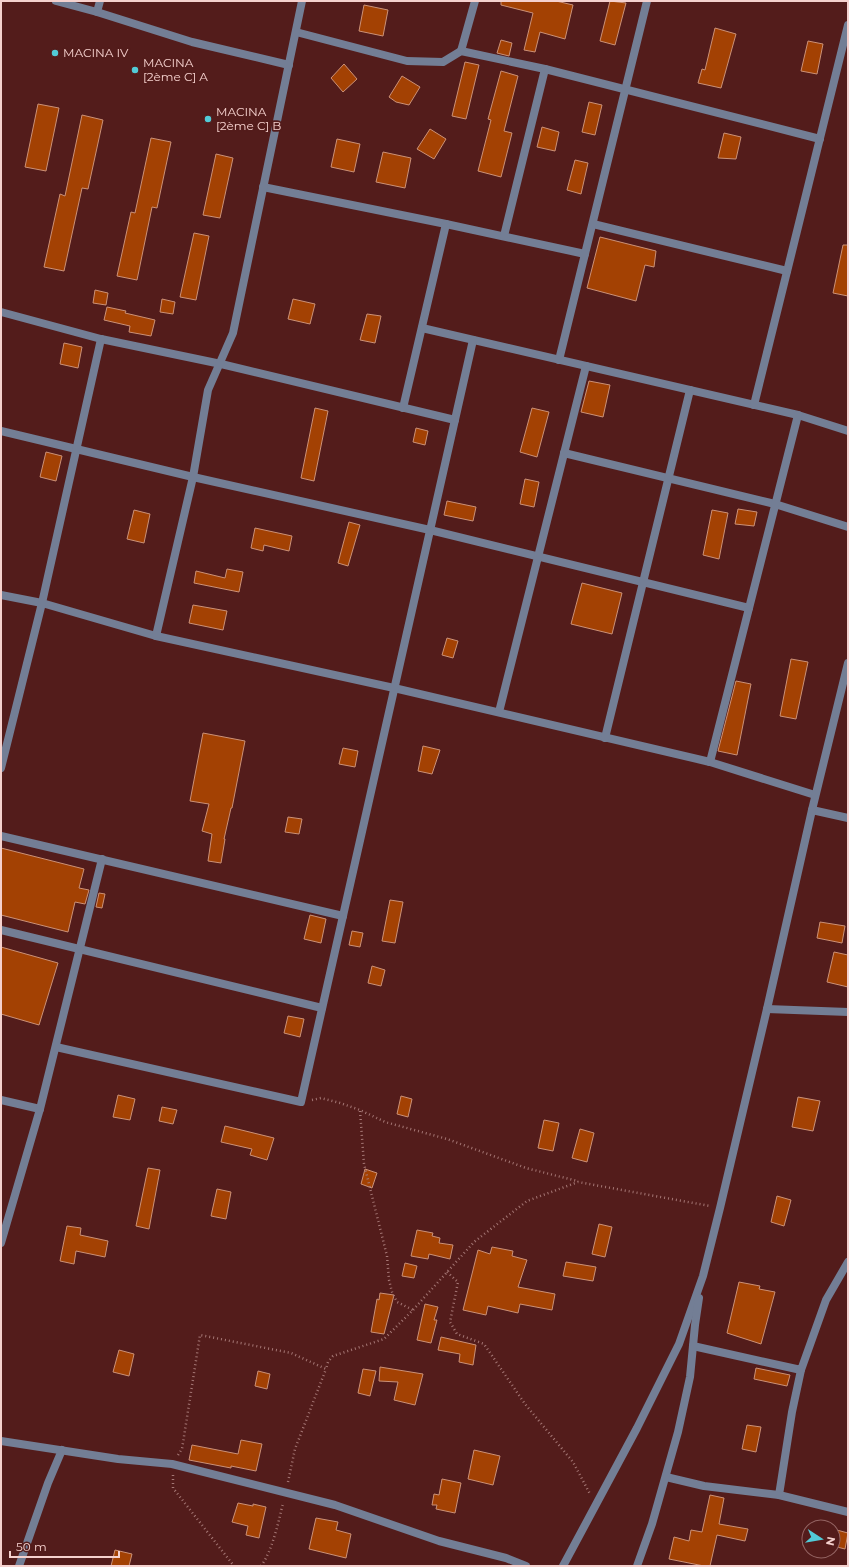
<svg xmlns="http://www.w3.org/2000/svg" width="849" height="1567" font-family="Montserrat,sans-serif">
<rect width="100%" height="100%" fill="#531c1b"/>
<!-- building -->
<g fill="#a34103" stroke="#cc9177">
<path d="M 501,1 L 556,1 L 573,5 L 565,39 L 540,32 L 535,52 L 524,50 L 533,13 L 501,5 Z"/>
<path d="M 610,1 L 626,3 L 615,45 L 600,41 Z"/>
<path d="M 364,5 L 388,10 L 383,36 L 359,31 Z"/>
<path d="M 715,28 L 736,34 L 721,88 L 698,83 L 702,69 L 705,70 Z"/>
<path d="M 501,40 L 512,43 L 509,56 L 497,53 Z"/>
<path d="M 808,41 L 823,44 L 817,74 L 801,71 Z"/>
<path d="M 465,62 L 479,65 L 466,119 L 452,116 Z"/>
<path d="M 344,64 L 357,79 L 343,92 L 331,78 Z"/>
<path d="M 501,71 L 518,76 L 504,131 L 512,133 L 501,177 L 478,171 L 491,120 L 488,119 Z"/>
<path d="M 402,76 L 420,87 L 409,105 L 396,102 L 389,97 Z"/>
<path d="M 589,102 L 602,105 L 595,135 L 582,132 Z"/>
<path d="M 38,104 L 59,108 L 46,171 L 25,167 Z"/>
<path d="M 82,115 L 103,120 L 88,189 L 82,188 L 64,271 L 44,267 L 60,194 L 65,196 Z"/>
<path d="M 542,127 L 559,132 L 555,151 L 537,147 Z"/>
<path d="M 430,129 L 446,139 L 434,159 L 417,149 Z"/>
<path d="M 724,133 L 741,137 L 736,159 L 718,158 Z"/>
<path d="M 151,138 L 171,142 L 157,208 L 152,207 L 137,280 L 117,276 L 131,212 L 135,213 Z"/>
<path d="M 337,139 L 360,144 L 354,172 L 331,167 Z"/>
<path d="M 383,152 L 411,158 L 405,188 L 376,182 Z"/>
<path d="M 216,154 L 233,158 L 220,218 L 203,215 Z"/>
<path d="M 575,160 L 588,163 L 581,194 L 567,190 Z"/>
<path d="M 194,233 L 209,236 L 196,300 L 180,297 Z"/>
<path d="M 600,237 L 656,251 L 654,267 L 645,265 L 636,301 L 587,288 Z"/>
<path d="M 843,245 L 848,245 L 848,296 L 833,293 Z"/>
<path d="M 95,290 L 108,293 L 106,305 L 93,303 Z"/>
<path d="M 162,299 L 175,302 L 173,314 L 160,312 Z"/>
<path d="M 293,299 L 315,304 L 310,324 L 288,319 Z"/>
<path d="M 107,307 L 126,311 L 125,313 L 155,320 L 151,336 L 129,332 L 130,326 L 104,320 Z"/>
<path d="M 367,314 L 381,316 L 375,343 L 360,340 Z"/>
<path d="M 64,343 L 82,347 L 78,368 L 60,364 Z"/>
<path d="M 589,381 L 610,385 L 603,417 L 581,412 Z"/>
<path d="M 315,408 L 328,411 L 314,481 L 301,478 Z"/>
<path d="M 532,408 L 549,412 L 537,457 L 520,452 Z"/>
<path d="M 416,428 L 428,431 L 425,445 L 413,442 Z"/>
<path d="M 46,452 L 62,456 L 56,481 L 40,477 Z"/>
<path d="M 525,479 L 539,482 L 534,507 L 520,504 Z"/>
<path d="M 447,501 L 476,507 L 473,521 L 444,515 Z"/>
<path d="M 738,509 L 757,512 L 754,526 L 735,524 Z"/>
<path d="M 134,510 L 150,514 L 144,543 L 127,539 Z"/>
<path d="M 712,510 L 728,513 L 719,559 L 703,555 Z"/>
<path d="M 349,522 L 360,525 L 348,566 L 338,563 Z"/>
<path d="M 255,528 L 292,536 L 289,551 L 264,545 L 263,551 L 251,548 Z"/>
<path d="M 227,569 L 243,572 L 239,592 L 194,583 L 196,571 L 225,578 Z"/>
<path d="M 582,583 L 622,593 L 612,634 L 571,624 Z"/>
<path d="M 193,605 L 227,611 L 223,630 L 189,623 Z"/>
<path d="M 447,638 L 458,641 L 453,658 L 442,655 Z"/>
<path d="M 791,659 L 808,662 L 796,719 L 780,716 Z"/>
<path d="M 736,681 L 751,684 L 737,755 L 718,751 Z"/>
<path d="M 203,733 L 245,741 L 232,808 L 231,808 L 224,839 L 225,839 L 221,863 L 208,861 L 212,834 L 202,831 L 209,804 L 190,801 Z"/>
<path d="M 423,746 L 440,750 L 432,774 L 418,771 Z"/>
<path d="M 343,748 L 358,751 L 355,767 L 339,764 Z"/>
<path d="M 288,817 L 302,819 L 299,834 L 285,832 Z"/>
<path d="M 1,848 L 84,869 L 79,888 L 89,890 L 85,904 L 75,902 L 68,932 L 1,915 Z"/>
<path d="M 99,893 L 105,894 L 102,908 L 96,907 Z"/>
<path d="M 390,900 L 403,902 L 395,943 L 382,941 Z"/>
<path d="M 310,915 L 326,919 L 321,943 L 304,939 Z"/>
<path d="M 820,922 L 845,926 L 842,943 L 817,938 Z"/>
<path d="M 352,931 L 363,933 L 360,947 L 349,945 Z"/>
<path d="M 1,947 L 58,963 L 39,1025 L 1,1014 Z"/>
<path d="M 834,952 L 848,955 L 848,987 L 827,982 Z"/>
<path d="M 372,966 L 385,970 L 381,986 L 368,983 Z"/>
<path d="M 288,1016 L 304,1019 L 300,1037 L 284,1033 Z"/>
<path d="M 118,1095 L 135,1099 L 130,1120 L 113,1117 Z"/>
<path d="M 401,1096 L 412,1099 L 408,1117 L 397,1114 Z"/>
<path d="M 798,1097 L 820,1101 L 813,1131 L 792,1127 Z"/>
<path d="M 162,1107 L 177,1110 L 173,1124 L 159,1121 Z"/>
<path d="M 544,1120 L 559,1123 L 553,1151 L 538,1148 Z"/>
<path d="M 225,1126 L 274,1138 L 267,1160 L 250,1155 L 252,1149 L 221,1142 Z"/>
<path d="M 580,1129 L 594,1133 L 587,1162 L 572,1158 Z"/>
<path d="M 148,1168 L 160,1170 L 149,1229 L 136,1226 Z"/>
<path d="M 365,1169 L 377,1173 L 372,1188 L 361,1184 Z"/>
<path d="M 217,1189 L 231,1192 L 226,1219 L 211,1216 Z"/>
<path d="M 777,1196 L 791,1200 L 784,1226 L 771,1222 Z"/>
<path d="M 599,1224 L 612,1227 L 605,1257 L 592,1254 Z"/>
<path d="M 67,1226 L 81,1228 L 80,1235 L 108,1241 L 105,1257 L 76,1251 L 74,1264 L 60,1261 Z"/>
<path d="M 417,1230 L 433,1233 L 432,1236 L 440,1238 L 439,1243 L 453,1245 L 450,1259 L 429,1254 L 428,1259 L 411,1256 Z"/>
<path d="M 492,1247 L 513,1251 L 512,1256 L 527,1260 L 518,1287 L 555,1294 L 552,1310 L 520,1304 L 518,1313 L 488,1306 L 486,1315 L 463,1310 L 478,1250 L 490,1254 Z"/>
<path d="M 566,1262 L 596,1267 L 593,1281 L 563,1276 Z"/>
<path d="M 405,1263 L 417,1266 L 414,1278 L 402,1276 Z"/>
<path d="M 739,1282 L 760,1286 L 759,1289 L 775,1292 L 761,1344 L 727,1333 Z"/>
<path d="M 380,1293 L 394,1295 L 384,1334 L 371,1332 L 377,1299 L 379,1300 Z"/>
<path d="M 425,1304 L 438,1307 L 434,1320 L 437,1320 L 431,1343 L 417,1340 Z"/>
<path d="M 441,1337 L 476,1345 L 473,1365 L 459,1362 L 460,1354 L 438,1350 Z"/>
<path d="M 119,1350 L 134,1354 L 129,1376 L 113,1372 Z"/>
<path d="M 380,1367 L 423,1374 L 415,1405 L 394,1400 L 398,1382 L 379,1381 Z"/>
<path d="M 756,1368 L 790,1375 L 787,1386 L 754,1379 Z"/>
<path d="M 363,1369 L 376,1371 L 370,1396 L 358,1393 Z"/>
<path d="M 258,1371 L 270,1374 L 267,1389 L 255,1386 Z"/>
<path d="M 747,1425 L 761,1427 L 756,1452 L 742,1449 Z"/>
<path d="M 241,1440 L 262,1444 L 256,1471 L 231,1466 L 231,1468 L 189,1460 L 192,1445 L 238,1454 Z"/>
<path d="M 474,1450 L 500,1456 L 493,1485 L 468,1479 Z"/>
<path d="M 442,1479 L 461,1483 L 455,1513 L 436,1509 L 437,1505 L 432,1505 L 434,1494 L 439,1495 Z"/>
<path d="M 710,1495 L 724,1498 L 719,1524 L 748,1529 L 745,1541 L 717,1535 L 710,1566 L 704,1566 L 669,1559 L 674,1537 L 689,1541 L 691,1530 L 702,1532 Z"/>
<path d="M 238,1503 L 253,1506 L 253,1504 L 266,1507 L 259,1538 L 246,1535 L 248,1526 L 232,1522 Z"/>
<path d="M 316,1518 L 338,1522 L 336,1530 L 351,1534 L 346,1558 L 309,1549 Z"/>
<path d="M 833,1529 L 848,1533 L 845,1549 L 833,1546 Z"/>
<path d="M 115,1550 L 132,1554 L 129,1566 L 111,1566 Z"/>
</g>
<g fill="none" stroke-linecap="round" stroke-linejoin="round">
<!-- path -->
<g stroke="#a57775" stroke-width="2.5" stroke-dasharray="1 3" stroke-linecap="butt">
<path d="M 312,1100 L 321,1098 L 340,1103 L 360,1110 L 385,1122 L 447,1139 L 526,1168 L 577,1181"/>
<path d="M 360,1111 L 364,1164 L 387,1256 L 389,1280 L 392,1292 L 397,1302 L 413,1310"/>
<path d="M 447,1272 L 458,1282 L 450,1322 L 457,1334 L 484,1344 L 525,1404 L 573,1462 L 590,1494"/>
<path d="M 178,1455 L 182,1449 L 200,1335 L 291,1353 L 326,1369 L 328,1362 L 333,1356 L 384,1339 L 413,1310 L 474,1242 L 527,1201 L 578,1182 L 710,1206"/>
<path d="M 173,1475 L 173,1488 L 234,1566"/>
<path d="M 288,1482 L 295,1449 L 326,1369"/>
<path d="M 261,1566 C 272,1552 279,1520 283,1503"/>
</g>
<!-- minor -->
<g stroke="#737e95" stroke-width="8">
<path d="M 56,1 L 97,12 L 192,42 L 289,65"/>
<path d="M 97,12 L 100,1"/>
<path d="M 296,32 L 407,61 L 443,62 L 461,51 L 545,69 L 820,139"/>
<path d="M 461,51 L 475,1"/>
<path d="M 263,187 L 446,224 L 585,254"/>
<path d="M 593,224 L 787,271"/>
<path d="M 504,236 L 545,69"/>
<path d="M 1,312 L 101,339 L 221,364 L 455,420"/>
<path d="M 422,328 L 798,415 L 848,431"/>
<path d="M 559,360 L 647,1"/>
<path d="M 754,405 L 848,25"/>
<path d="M 403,408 L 446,224"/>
<path d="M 1,431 L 193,477 L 430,530 L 749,608"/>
<path d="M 564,453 L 775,504 L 848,527"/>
<path d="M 1,595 L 42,603 L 156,636 L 394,688 L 710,762 L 815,795"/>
<path d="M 156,636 L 193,477 L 208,390 L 233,333 L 302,1"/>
<path d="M 499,712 L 586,366"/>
<path d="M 605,738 L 690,390"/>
<path d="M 710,762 L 798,415"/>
<path d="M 1,768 L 42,603 L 101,339"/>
<path d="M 812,810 L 848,818"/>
<path d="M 1,836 L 343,916"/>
<path d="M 1,930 L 322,1008"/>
<path d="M 767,1009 L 848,1012"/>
<path d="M 56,1047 L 301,1102 L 473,340"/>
<path d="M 1,1100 L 40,1109"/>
<path d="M 1,1243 L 40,1109 L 102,859"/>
<path d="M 693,1346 L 801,1370 L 826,1300 L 848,1262"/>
<path d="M 801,1370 L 792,1412 L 779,1495 L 848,1512"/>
<path d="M 1,1441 L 118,1459 L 172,1464 L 335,1505 L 439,1541 L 506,1558 L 526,1566"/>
<path d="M 666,1477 L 704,1486 L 779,1495"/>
<path d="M 19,1566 L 48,1483 L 62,1450"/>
<path d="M 563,1566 L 637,1428 L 679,1344 L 703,1276 L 720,1208 L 767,1009 L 812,810 L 848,663"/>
<path d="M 637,1566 L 652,1524 L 678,1432 L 690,1377 L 695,1325 L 699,1298"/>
</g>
</g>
<!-- markers -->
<g fill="#52cbd7" stroke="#531c1b" stroke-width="1.5">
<circle cx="55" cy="53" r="4"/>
<circle cx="135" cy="70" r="4"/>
<circle cx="208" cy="119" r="4"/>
</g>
<g text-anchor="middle" stroke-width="3.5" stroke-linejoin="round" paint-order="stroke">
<!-- poi labels -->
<g font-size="12" fill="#f5d1ce" stroke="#531c1b" text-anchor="start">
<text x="63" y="57">MACINA IV</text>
<text x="143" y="67">MACINA<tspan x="143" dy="14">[2ème C] A</tspan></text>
<text x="216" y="116">MACINA<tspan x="216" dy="14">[2ème C] B</tspan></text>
</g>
</g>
<!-- border -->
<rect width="849" height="1567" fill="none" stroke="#f5d1ce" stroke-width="4"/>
<!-- north arrow -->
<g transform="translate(821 1539) rotate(102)"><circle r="19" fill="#531c1b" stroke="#946463"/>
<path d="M0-3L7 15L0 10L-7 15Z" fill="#52cbd7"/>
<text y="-6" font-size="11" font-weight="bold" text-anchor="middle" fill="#f5d1ce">N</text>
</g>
<!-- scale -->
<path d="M10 1551v6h109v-6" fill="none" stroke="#f5d1ce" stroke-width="2"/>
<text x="16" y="1551" font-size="12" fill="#f5d1ce" stroke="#531c1b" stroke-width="3" paint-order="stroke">50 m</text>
</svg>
